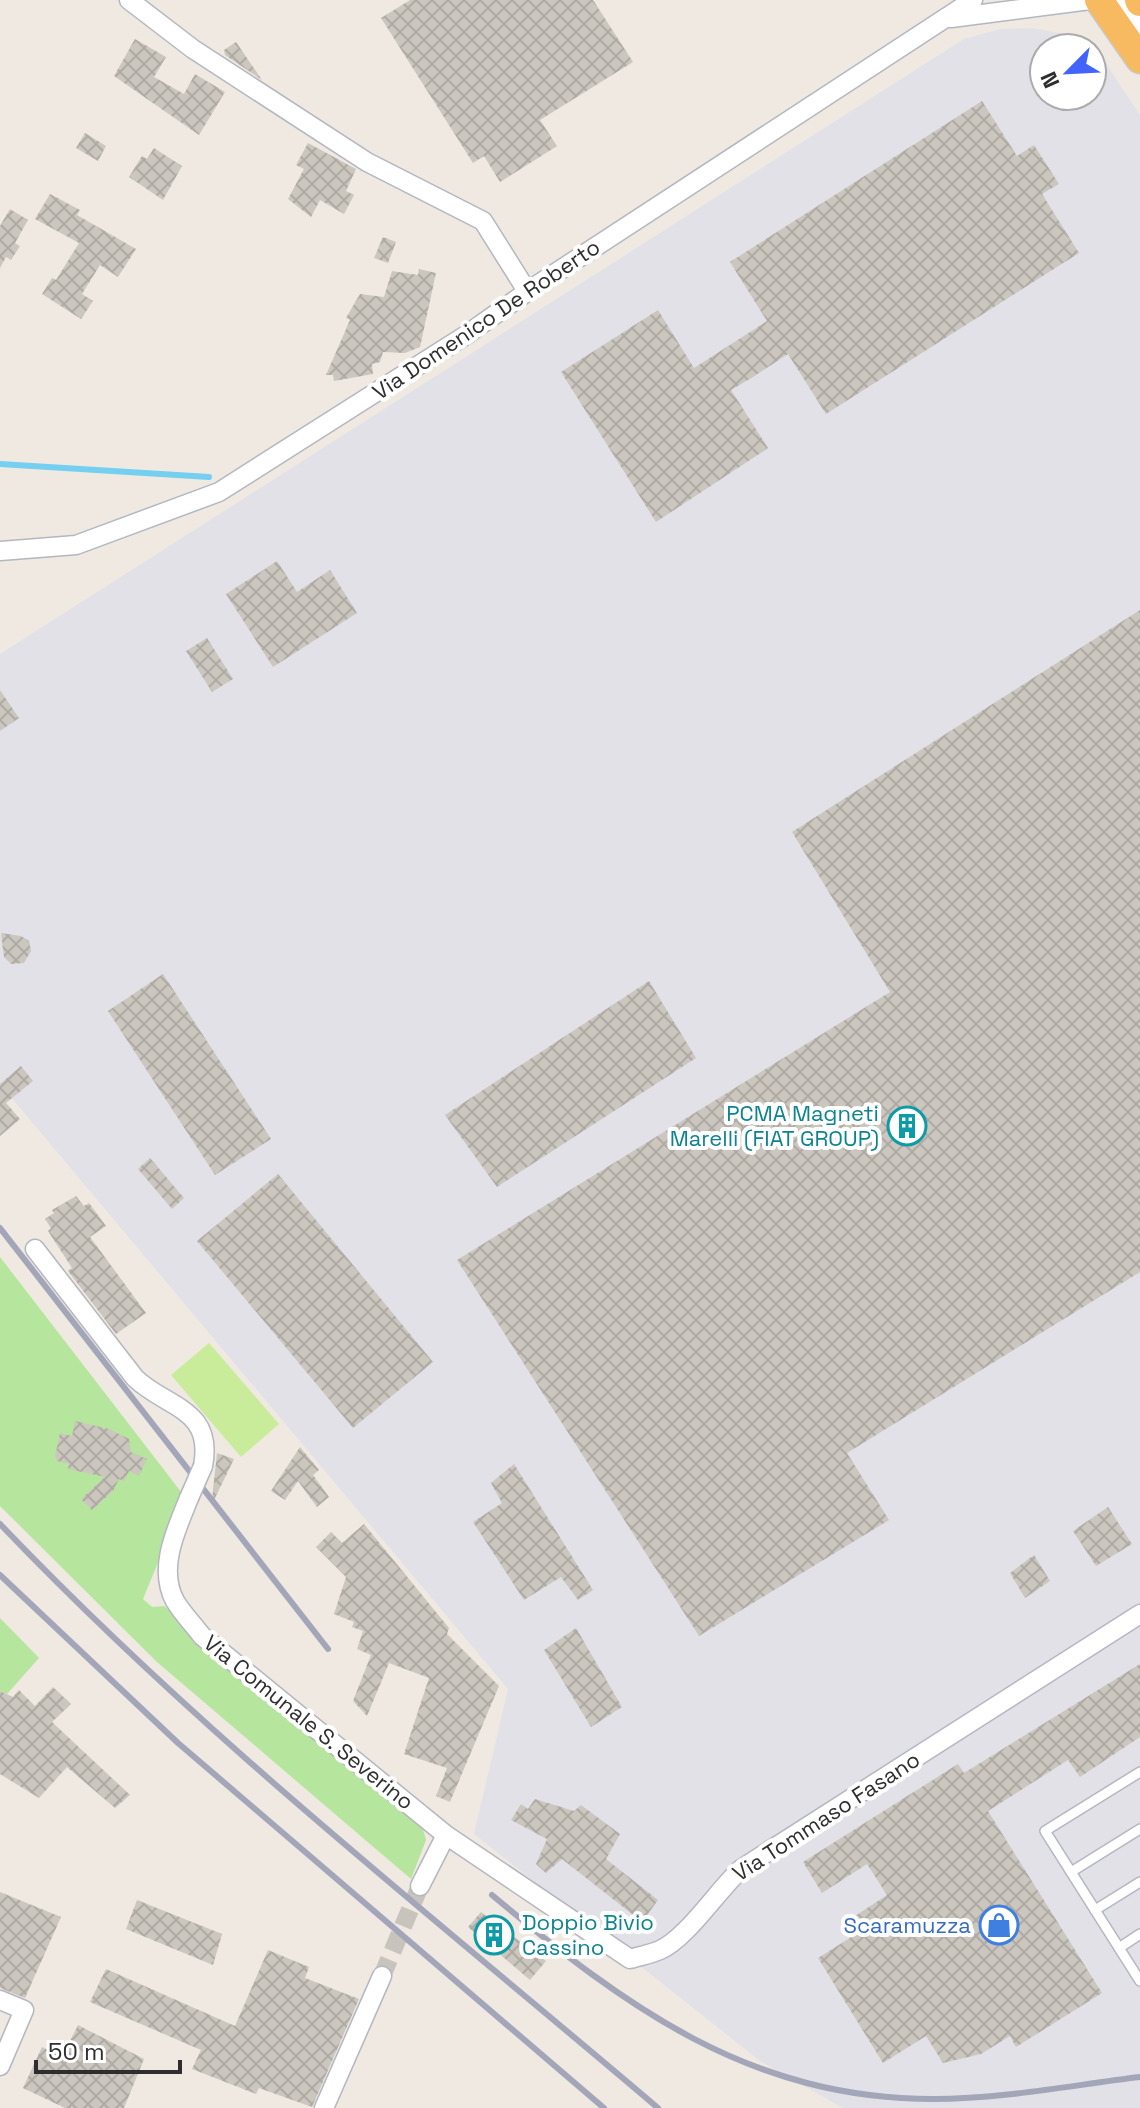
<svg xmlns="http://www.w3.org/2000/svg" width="1140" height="2108" font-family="'Space Grotesk',sans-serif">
<defs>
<pattern id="building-cross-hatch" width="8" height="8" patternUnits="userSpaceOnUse" patternTransform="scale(2)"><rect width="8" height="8" fill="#cbc7bf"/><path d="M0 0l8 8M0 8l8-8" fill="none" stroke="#afaba4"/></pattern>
</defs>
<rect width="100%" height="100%" fill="#efe9e1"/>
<!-- industrial -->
<path fill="#e3e1e8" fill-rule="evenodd" d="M 1032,28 L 1064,34 L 1095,47 L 1140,115 L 1140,2108 L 843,2108 L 760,2061 L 474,1834 L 508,1689 L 0,1084 L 0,654 L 964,39 L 1000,29 ZM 1044,48 L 1092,48 L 1092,96 L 1044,96 Z"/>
<!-- grass -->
<g fill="#b6e59e">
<path d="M 0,1257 L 185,1497 L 143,1599 L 152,1607 L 164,1606 L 421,1822 L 426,1840 L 411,1879 L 157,1662 L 0,1506 Z"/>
<path d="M 0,1618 L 39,1658 L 7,1694 L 0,1691 Z"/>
</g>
<!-- pitch -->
<path fill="#c9ec9a" d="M 209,1343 L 279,1424 L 241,1457 L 171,1375 Z"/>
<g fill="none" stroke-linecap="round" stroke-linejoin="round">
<!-- stream -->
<path stroke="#75cff0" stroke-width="6" d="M 0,464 L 209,477"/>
</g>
<!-- building -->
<g fill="url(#building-cross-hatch)">
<path d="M 410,0 L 593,0 L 633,62 L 540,120 L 557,146 L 500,182 L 484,156 L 473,163 L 381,18 Z"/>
<path d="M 135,39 L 166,57 L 154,77 L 184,94 L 195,74 L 225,92 L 199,135 L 114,76 Z"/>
<path d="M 236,42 L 262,80 L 225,55 L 224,50 Z"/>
<path d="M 982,101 L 1017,156 L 1034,145 L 1059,184 L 1042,194 L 1079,253 L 826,414 L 788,354 L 753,377 L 731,390 L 768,448 L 656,522 L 561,372 L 658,310 L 694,368 L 767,321 L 730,262 Z"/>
<path d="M 85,133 L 106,146 L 98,161 L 76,148 Z"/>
<path d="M 308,143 L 356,169 L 346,191 L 354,195 L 344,214 L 320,200 L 311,217 L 288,199 L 304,169 L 296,165 Z"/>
<path d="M 154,148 L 182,166 L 163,200 L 129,177 L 142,156 L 147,159 Z"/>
<path d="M 50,194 L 80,210 L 77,215 L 136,249 L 118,277 L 100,265 L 82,294 L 93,301 L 81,319 L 42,294 L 52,278 L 56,280 L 79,243 L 35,219 Z"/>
<path d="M 10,209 L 28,220 L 15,243 L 20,246 L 11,260 L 6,257 L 0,268 L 0,226 Z"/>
<path d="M 383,237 L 396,242 L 388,263 L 374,258 Z"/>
<path d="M 419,269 L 436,273 L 420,347 L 405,353 L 383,352 L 380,362 L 372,364 L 373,374 L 334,381 L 333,375 L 326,375 L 350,320 L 346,318 L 360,294 L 384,297 L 392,271 L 418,275 Z"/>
<path d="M 277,561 L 297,592 L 330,570 L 357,613 L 273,667 L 226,594 Z"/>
<path d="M 1140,610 L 1140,1272 L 847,1453 L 889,1520 L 699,1636 L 457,1260 L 890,992 L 792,832 Z"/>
<path d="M 207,638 L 233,679 L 212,692 L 186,651 Z"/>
<path d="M 0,690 L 19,718 L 0,731 Z"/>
<path d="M 1,933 L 21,936 L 29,941 L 31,951 L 24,963 L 11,964 L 4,957 Z"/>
<path d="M 163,974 L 271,1139 L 215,1175 L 108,1011 Z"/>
<path d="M 649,981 L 696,1058 L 497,1187 L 445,1115 Z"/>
<path d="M 21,1066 L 33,1081 L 6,1103 L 20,1119 L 0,1136 L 0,1084 Z"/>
<path d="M 150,1158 L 184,1198 L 172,1209 L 138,1169 Z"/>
<path d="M 278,1174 L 433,1362 L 353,1428 L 197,1241 Z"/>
<path d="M 76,1196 L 84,1206 L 89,1203 L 106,1226 L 90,1237 L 146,1313 L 116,1334 L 68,1271 L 72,1268 L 48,1231 L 51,1228 L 45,1219 L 54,1213 L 52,1210 Z"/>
<path d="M 75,1421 L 109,1429 L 129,1439 L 131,1452 L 147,1459 L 139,1476 L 129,1471 L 124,1481 L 119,1479 L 113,1491 L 92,1510 L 81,1499 L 105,1477 L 68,1469 L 69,1464 L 57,1461 L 55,1456 L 60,1433 L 72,1436 Z"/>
<path d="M 300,1447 L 319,1470 L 313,1475 L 329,1497 L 317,1507 L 298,1481 L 285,1500 L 271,1491 Z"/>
<path d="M 217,1453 L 234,1459 L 214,1500 L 212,1499 Z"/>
<path d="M 514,1464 L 593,1590 L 578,1600 L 561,1577 L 524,1600 L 473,1522 L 502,1503 L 491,1483 Z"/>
<path d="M 1108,1507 L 1132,1544 L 1096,1566 L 1073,1531 Z"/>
<path d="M 364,1524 L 449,1628 L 447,1634 L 499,1686 L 450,1802 L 436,1796 L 447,1768 L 404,1754 L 429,1678 L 389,1663 L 367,1716 L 353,1701 L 371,1655 L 357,1649 L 363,1631 L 352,1627 L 354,1622 L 334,1614 L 346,1577 L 316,1547 L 331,1532 L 342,1543 Z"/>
<path d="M 1034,1555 L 1050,1581 L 1025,1598 L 1010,1573 Z"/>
<path d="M 576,1628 L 622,1707 L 591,1727 L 544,1650 Z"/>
<path d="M 1140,1664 L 1140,1737 L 1080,1777 L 1068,1760 L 988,1811 L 1102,1993 L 1016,2047 L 1010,2036 L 981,2054 L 943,2063 L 926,2036 L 883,2063 L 818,1958 L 861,1931 L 852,1918 L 887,1895 L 867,1864 L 822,1893 L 803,1862 L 958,1764 L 964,1773 Z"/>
<path d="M 53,1687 L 71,1704 L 52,1722 L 130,1795 L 115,1808 L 67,1767 L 39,1798 L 0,1774 L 0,1691 L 13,1697 L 19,1690 L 35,1706 Z"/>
<path d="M 535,1799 L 574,1811 L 581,1805 L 620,1834 L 606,1859 L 658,1900 L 642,1922 L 562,1859 L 546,1873 L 536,1864 L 547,1839 L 511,1820 L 521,1804 L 528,1809 Z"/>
<path d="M 0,1892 L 61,1917 L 25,1998 L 0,1988 Z"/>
<path d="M 137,1900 L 222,1934 L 213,1965 L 126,1929 Z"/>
<path d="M 481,1912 L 546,1961 L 530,1980 L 468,1927 Z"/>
<path d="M 268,1950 L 309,1967 L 305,1978 L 359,1999 L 312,2107 L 259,2088 L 256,2094 L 192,2069 L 201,2050 L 90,2002 L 106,1969 L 235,2026 Z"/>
<path d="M 78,2025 L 144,2059 L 124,2108 L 65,2108 L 23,2088 L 42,2047 L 62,2057 Z"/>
</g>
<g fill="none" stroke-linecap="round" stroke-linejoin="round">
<!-- minor-tunnel -->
<path stroke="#c8c4bd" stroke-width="18" stroke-dasharray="18 9" stroke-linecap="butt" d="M 382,1976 L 420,1886"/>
<!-- service casing -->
<g stroke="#b4b7c1" stroke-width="12">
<g id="service">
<path d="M 1140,1772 L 1045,1831 L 1140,1981"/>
<path d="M 1071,1872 L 1140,1829"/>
<path d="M 1095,1910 L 1140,1882"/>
<path d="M 1119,1948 L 1140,1934"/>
</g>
</g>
<!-- minor casing -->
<g stroke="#b4b7c1" stroke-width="21">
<g id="minor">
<path d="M 129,0 L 193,49 L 367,162 L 483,221 L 527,291"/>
<path d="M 1120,0 L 1140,30"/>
<path d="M 951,18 L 1090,0"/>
<path d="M 0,551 L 76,545 L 219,492 L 466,335 L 534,287 L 973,0"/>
<path d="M 35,1249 L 135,1378 C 166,1408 214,1408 203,1466"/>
<path d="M 189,1498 C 177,1528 157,1568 175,1601 C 182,1613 193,1624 202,1636 L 446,1835 L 630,1959 C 640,1956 651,1954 660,1950 C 686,1939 718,1890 741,1869 L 1140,1614"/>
<path d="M 420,1886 L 446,1835"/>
<path d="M 0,2000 L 24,2010 L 0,2066"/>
<path d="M 324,2108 L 382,1976"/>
</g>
</g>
<!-- trunk casing -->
<g stroke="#c9c9c9" stroke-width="31">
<g id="trunk">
<path d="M 1099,0 L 1140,59"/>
<path d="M 1139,0 L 1140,2"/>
</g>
</g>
<!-- service -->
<use href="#service" stroke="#fff" stroke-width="9"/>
<!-- minor -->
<use href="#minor" stroke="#fff" stroke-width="18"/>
<!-- trunk -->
<use href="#trunk" stroke="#f8ba60" stroke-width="28"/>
<!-- rail -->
<g stroke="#a3a6b8" stroke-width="6">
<path d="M 0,1228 L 328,1649"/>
<path d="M 0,1524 C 202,1736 435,1918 658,2108"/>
<path d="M 0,1575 L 178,1743 L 604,2108"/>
<path d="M 492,1895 C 627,2008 751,2099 934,2099 C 1002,2099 1073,2085 1140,2077"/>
</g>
<!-- minor-bridge casing -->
<g stroke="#b4b7c1" stroke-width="21" stroke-linecap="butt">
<path id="minor-bridge" d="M 189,1498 L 203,1466"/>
</g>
<!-- minor-bridge -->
<use href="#minor-bridge" stroke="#fff" stroke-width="18"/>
</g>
<!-- icons -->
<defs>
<g id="building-ring" transform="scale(2)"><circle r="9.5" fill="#fff" stroke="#0f9aa8" stroke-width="1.5"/><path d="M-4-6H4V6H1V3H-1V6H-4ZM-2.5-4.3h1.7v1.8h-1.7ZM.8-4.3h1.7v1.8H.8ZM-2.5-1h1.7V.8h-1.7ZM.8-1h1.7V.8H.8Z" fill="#0f9aa8"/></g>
<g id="shop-ring" transform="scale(2)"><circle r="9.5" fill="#fff" stroke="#3f7fe0" stroke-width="1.5"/><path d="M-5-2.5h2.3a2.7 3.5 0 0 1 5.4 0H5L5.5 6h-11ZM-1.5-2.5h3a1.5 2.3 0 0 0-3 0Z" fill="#3f7fe0"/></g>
</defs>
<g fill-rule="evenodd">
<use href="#building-ring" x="907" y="1126"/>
<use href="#shop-ring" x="999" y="1925"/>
<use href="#building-ring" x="494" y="1935"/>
</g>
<g text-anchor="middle" stroke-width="8" stroke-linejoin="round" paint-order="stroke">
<!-- street labels -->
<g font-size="22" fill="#2e2e2e" stroke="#fff">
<text transform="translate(486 319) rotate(-34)" y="8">Via Domenico De Roberto</text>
<text transform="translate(309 1722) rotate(39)" y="8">Via Comunale S. Severino</text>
<text transform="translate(826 1816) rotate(-33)" y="8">Via Tommaso Fasano</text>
</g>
<!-- culture labels -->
<g font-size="22" fill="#0d838f" stroke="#fff" text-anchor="end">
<text x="879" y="1121">PCMA Magneti<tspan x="879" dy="25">Marelli (FIAT GROUP)</tspan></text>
<text x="522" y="1930" text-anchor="start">Doppio Bivio<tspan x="522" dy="25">Cassino</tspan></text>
</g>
<!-- shop labels -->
<g font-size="22" fill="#366cbe" stroke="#fff" text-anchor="end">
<text x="971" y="1933">Scaramuzza</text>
</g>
</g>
<!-- north arrow -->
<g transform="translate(1068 72) rotate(246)"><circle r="38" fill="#ffffff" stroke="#ababab" stroke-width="2"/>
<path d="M0-6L14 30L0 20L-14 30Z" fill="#4264fb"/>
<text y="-12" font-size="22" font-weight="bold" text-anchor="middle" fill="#2e2e2e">N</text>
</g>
<!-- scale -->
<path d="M36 2060v12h144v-12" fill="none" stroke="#2e2e2e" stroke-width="4"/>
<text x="48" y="2060" font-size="24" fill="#2e2e2e" stroke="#ffffff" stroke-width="6" paint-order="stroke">50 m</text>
</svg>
